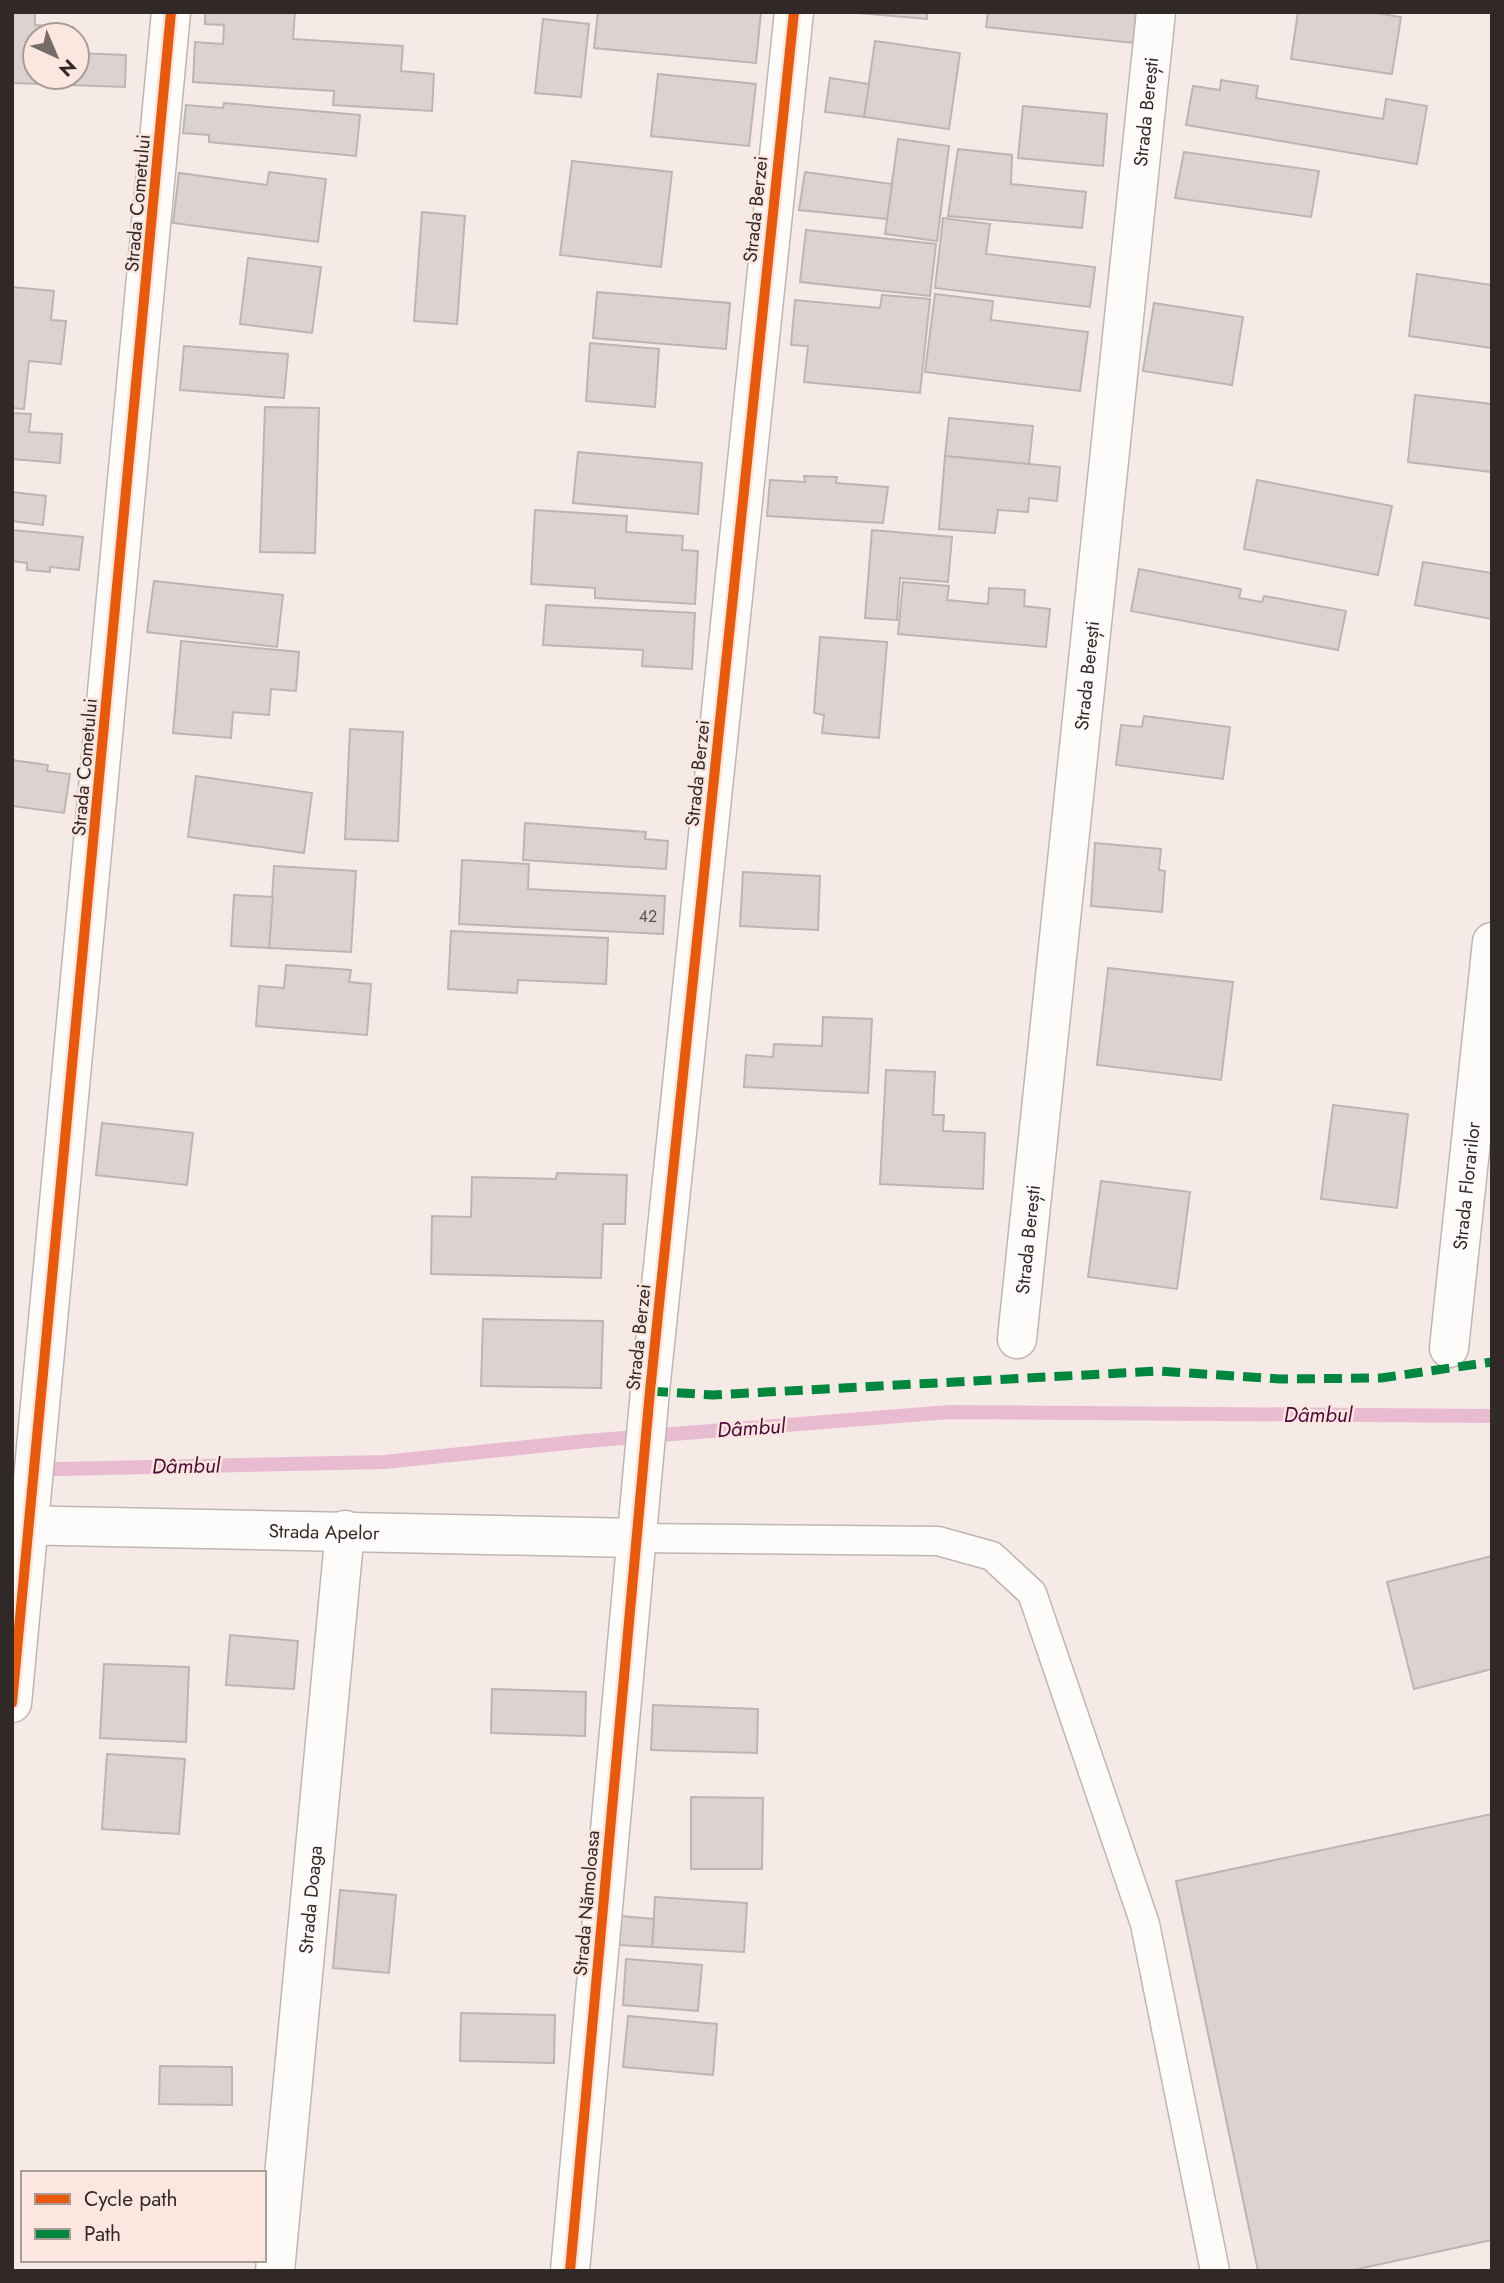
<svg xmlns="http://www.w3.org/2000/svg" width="1504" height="2283" font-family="Jost,sans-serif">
<rect width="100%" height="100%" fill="#f5eae6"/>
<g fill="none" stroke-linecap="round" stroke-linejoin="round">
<!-- stream -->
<path stroke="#e8bbd1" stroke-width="14" d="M 12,1470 L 384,1462 L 586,1441 L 949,1412 L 1492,1416"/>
</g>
<!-- building -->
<g fill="#dbd3d1" stroke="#bdb5b3" stroke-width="2">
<path d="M 12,12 L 35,12 L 35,25 L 73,27 L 72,35 L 35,35 L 35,77 L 77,77 L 77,53 L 126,55 L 125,87 L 12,83 Z"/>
<path d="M 205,12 L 295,12 L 293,39 L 403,46 L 401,71 L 434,74 L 432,111 L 333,105 L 334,91 L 193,82 L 195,42 L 223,44 L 224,25 L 205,24 Z"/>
<path d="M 598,12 L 761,12 L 756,63 L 594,48 Z"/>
<path d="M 847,12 L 927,12 L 927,19 Z"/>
<path d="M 988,12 L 1136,12 L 1133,43 L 986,27 Z"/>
<path d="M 1298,12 L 1369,12 L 1401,17 L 1392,74 L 1291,59 Z"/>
<path d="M 543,19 L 589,24 L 581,97 L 535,93 Z"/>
<path d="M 875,41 L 960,53 L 949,129 L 864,117 Z"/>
<path d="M 658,74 L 756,84 L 749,146 L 651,136 Z"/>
<path d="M 830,78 L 869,84 L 864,117 L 825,112 Z"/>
<path d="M 1221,80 L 1258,86 L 1256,98 L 1383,119 L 1386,99 L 1427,106 L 1417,164 L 1186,125 L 1193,86 L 1220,90 Z"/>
<path d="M 224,103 L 360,115 L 356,156 L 209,142 L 209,135 L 183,133 L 186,105 L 223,108 Z"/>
<path d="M 1023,106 L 1107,114 L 1103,166 L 1018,158 Z"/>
<path d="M 898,139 L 949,146 L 937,241 L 885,234 Z"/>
<path d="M 958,149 L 1012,155 L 1011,184 L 1086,192 L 1082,228 L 948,216 Z"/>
<path d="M 1184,152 L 1319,171 L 1311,217 L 1175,198 Z"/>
<path d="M 572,161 L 672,172 L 661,267 L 560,255 Z"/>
<path d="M 269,172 L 326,179 L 318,242 L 173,223 L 179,173 L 267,185 Z"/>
<path d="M 805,172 L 892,184 L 887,219 L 799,210 Z"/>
<path d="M 422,212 L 465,216 L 457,324 L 414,321 Z"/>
<path d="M 943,218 L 990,224 L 986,254 L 1095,267 L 1090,307 L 935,288 Z"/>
<path d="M 806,230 L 936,244 L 930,296 L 800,282 Z"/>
<path d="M 248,258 L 321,267 L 312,333 L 240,324 Z"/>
<path d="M 1417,274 L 1492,285 L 1492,348 L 1409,336 Z"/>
<path d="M 12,287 L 54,291 L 51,320 L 66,321 L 61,364 L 29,361 L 24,409 L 12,408 Z"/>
<path d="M 597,292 L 730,303 L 726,349 L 593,338 Z"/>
<path d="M 935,294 L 993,301 L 991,320 L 1088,332 L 1080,391 L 925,372 Z"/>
<path d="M 882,295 L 930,299 L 920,393 L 804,382 L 808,346 L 791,345 L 795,300 L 880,308 Z"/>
<path d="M 1154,303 L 1243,317 L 1232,385 L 1143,371 Z"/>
<path d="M 590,343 L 659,349 L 655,407 L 586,401 Z"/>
<path d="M 184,346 L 288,354 L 284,398 L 180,390 Z"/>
<path d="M 1415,395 L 1492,404 L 1492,472 L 1408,462 Z"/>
<path d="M 265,407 L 319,408 L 315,553 L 260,552 Z"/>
<path d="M 12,413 L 31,414 L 29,432 L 62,434 L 60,463 L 12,459 Z"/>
<path d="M 949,418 L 1033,426 L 1029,464 L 945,456 Z"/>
<path d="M 578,452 L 702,463 L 698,514 L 573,503 Z"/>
<path d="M 945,456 L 1060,467 L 1057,501 L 1029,498 L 1028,512 L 998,510 L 995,533 L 939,529 Z"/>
<path d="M 804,476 L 837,477 L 836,483 L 888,487 L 883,523 L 767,516 L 770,480 L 805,482 Z"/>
<path d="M 1257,480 L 1392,506 L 1378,575 L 1244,549 Z"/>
<path d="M 12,492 L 46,496 L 43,525 L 12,521 Z"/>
<path d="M 535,510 L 627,516 L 626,532 L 683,536 L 682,550 L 698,551 L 695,604 L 595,598 L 595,588 L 531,584 Z"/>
<path d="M 12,530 L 83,537 L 79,570 L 50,567 L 50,572 L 27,570 L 27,563 L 12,561 Z"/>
<path d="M 872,530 L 952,537 L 948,582 L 900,578 L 897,620 L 865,618 Z"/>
<path d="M 1423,562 L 1492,573 L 1492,619 L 1415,605 Z"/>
<path d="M 1139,569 L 1241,589 L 1239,598 L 1262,602 L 1264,596 L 1346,611 L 1338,650 L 1131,611 Z"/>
<path d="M 154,581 L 283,595 L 277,647 L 147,632 Z"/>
<path d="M 903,582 L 949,586 L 947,600 L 988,604 L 989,588 L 1025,590 L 1024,606 L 1050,609 L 1046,647 L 898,634 Z"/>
<path d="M 546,605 L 695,613 L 692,669 L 642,666 L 643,650 L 543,645 Z"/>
<path d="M 820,637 L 887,642 L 879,738 L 822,733 L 824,715 L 814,713 Z"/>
<path d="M 181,641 L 299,652 L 296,691 L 271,689 L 269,715 L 233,712 L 231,738 L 173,733 Z"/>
<path d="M 1144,716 L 1230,727 L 1223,779 L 1116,765 L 1121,725 L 1142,727 Z"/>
<path d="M 350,729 L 403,732 L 398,841 L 345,839 Z"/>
<path d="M 12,760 L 48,765 L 47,771 L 70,774 L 64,813 L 12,806 Z"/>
<path d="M 196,776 L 312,793 L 304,853 L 188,837 Z"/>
<path d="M 525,823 L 646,832 L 645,839 L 668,841 L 666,869 L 523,860 Z"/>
<path d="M 1095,843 L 1161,849 L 1159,870 L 1165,871 L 1162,912 L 1091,906 Z"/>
<path d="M 462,860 L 529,864 L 528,889 L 665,896 L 663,934 L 459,924 Z"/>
<path d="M 274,866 L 356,871 L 351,952 L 269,948 Z"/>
<path d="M 743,872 L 820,876 L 818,930 L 740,926 Z"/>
<path d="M 234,895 L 273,897 L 269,948 L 231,946 Z"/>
<path d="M 451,931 L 608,938 L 606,984 L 518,980 L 517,993 L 448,989 Z"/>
<path d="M 286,965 L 351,970 L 349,982 L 371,984 L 367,1035 L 256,1026 L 259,986 L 284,988 Z"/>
<path d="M 1108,968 L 1233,982 L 1221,1080 L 1097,1065 Z"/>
<path d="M 823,1017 L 872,1019 L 868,1093 L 744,1087 L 746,1055 L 773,1057 L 774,1044 L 822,1046 Z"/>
<path d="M 886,1070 L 935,1072 L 933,1115 L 944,1115 L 943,1131 L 985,1133 L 983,1189 L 880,1184 Z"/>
<path d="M 1333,1105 L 1408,1114 L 1397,1208 L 1321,1199 Z"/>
<path d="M 102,1123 L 193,1133 L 187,1185 L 96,1175 Z"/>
<path d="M 557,1173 L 627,1175 L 625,1224 L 603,1224 L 601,1278 L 431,1274 L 432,1216 L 471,1217 L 472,1177 L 556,1179 Z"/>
<path d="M 1101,1181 L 1190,1192 L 1177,1289 L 1088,1277 Z"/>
<path d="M 483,1319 L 603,1321 L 601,1388 L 481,1386 Z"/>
<path d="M 1492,1556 L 1492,1669 L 1414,1689 L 1387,1582 Z"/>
<path d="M 230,1635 L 298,1641 L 294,1689 L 226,1685 Z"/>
<path d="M 104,1664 L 189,1667 L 186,1742 L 100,1738 Z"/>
<path d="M 492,1689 L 586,1692 L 585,1736 L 491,1733 Z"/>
<path d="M 653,1705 L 758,1709 L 757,1753 L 651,1750 Z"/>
<path d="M 107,1754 L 185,1759 L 179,1834 L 102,1829 Z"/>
<path d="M 691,1797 L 763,1798 L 762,1869 L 691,1869 Z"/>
<path d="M 1492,1814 L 1492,2240 L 1349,2271 L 1258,2271 L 1176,1881 Z"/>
<path d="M 340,1890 L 396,1895 L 389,1973 L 333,1968 Z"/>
<path d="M 655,1897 L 747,1903 L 744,1952 L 652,1947 Z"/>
<path d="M 621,1916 L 654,1919 L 652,1947 L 619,1945 Z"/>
<path d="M 626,1959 L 702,1965 L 698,2011 L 623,2005 Z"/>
<path d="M 461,2013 L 555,2015 L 554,2063 L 460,2061 Z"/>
<path d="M 628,2016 L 717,2024 L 713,2075 L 623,2067 Z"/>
<path d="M 160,2066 L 232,2067 L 232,2105 L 159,2104 Z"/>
</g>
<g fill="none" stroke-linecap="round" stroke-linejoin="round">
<!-- lane casing -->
<g stroke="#beb6b3" stroke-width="31">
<path id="lane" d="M 636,1538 L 938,1541 L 992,1556 L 1032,1593 L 1145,1924 L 1215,2271"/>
</g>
<!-- street casing -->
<g stroke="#beb6b3" stroke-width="41">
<g id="street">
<path id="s1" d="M 1017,1339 L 1156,12"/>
<path id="s2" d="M 1449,1348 L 1492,942"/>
<path d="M 12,1703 L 171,12"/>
<path id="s3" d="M 275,2271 L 345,1530"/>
<path d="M 570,2271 L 650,1391 L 794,12"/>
</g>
</g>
<!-- secondary casing -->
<g stroke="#beb6b3" stroke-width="41">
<g id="secondary">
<path id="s4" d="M 12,1525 L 636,1538"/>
</g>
</g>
<!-- lane -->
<use href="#lane" stroke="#fefcfb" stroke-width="28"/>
<!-- street -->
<use href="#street" stroke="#fefcfb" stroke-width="38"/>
<!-- secondary -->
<use href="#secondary" stroke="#fefcfb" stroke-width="38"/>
<!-- quiet -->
<path stroke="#00873e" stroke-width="9" stroke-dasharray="18 9" stroke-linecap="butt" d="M 650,1391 L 713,1395 L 1158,1371 L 1280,1379 L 1381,1378 L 1492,1362"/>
<!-- cycleway casing -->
<g stroke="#fbe7e0" stroke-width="15">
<g id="cycleway">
<path d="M 12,1703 L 171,12"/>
<path d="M 570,2271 L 650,1391 L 794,12"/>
</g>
</g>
<!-- cycleway -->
<use href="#cycleway" stroke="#e8590c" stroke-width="10"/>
</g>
<g text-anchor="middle" stroke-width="5" stroke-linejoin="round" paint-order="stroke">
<!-- number labels -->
<g font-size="16" fill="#5c5452">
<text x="648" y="922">42</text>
</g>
<!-- street labels -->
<g font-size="19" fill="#312927" stroke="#fbe7e0">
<text dy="7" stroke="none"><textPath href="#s1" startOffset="1234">Strada Berești</textPath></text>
<text transform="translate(137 203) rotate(-85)" y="7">Strada Cometului</text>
<text transform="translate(755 209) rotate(-84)" y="7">Strada Berzei</text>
<text dy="7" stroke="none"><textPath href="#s1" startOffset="667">Strada Berești</textPath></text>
<text transform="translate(84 767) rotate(-85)" y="7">Strada Cometului</text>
<text transform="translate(697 773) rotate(-84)" y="7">Strada Berzei</text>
<text dy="7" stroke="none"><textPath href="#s2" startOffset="163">Strada Florarilor</textPath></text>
<text dy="7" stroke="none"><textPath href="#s1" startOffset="100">Strada Berești</textPath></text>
<text transform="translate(638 1337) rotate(-84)" y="7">Strada Berzei</text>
<text dy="7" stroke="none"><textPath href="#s4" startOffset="312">Strada Apelor</textPath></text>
<text dy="7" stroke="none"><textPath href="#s3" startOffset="373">Strada Doaga</textPath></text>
<text transform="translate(586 1903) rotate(-85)" y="7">Strada Nămoloasa</text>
</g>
<!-- water labels -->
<g font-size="21" font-style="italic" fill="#4d0838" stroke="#fbe7e0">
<text x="1318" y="1422">Dâmbul</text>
<text transform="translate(751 1428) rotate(-4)" y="7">Dâmbul</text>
<text transform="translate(186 1466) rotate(-1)" y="7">Dâmbul</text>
</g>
</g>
<!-- border -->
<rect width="1504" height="2283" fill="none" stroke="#312927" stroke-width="28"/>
<!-- legend -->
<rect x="21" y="2171" width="245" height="91" fill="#fbe7e0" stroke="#aa9b96" stroke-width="2"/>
<rect x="35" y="2194" width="35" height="10" fill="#e8590c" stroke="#aa9b96" stroke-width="2"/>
<text x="84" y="2206" font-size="21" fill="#312927">Cycle path</text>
<rect x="35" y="2229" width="35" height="10" fill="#00873e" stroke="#aa9b96" stroke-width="2"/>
<text x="84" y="2241" font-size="21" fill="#312927">Path</text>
<!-- north arrow -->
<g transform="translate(56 56) rotate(136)"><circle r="33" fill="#fbe7e0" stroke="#aa9b96" stroke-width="2"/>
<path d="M0-5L12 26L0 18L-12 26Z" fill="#766d6a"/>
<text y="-10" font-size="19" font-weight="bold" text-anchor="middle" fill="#312927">N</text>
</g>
</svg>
